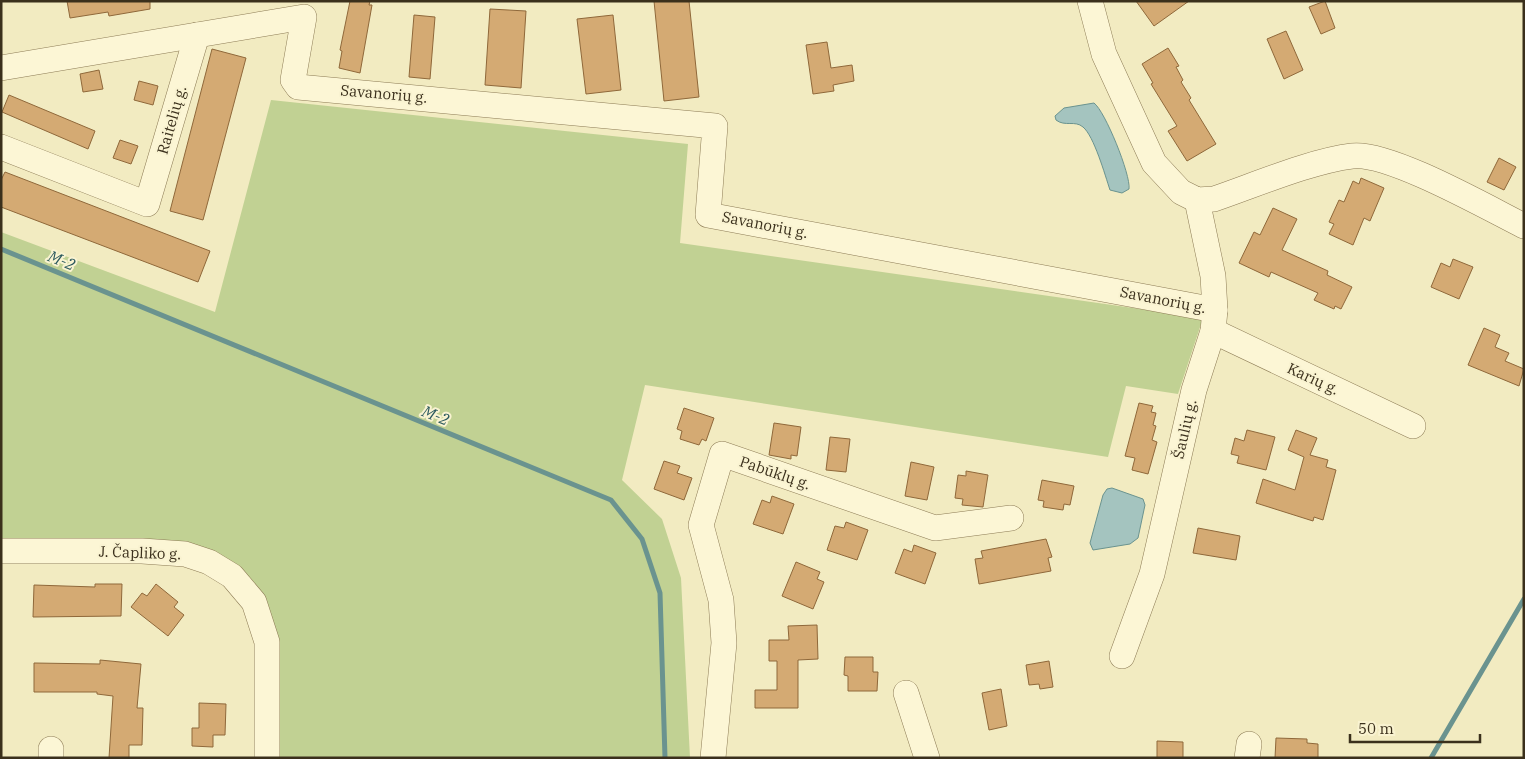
<svg xmlns="http://www.w3.org/2000/svg" width="1525" height="759" font-family="'IBM Plex Serif',serif">
<rect width="100%" height="100%" fill="#f2ebc1"/>
<!-- green -->
<path fill="#c1d193" d="M 271,100 L 688,144 L 680,243 L 1203,318 L 1178,394 L 1126,386 L 1108,457 L 645,385 L 622,480 L 662,519 L 681,578 L 690,758 L 274,758 L 275,646 L 219,559 L 1,540 L 1,232 L 215,312 Z"/>
<!-- water -->
<g fill="#a4c4bf" stroke="#6a938f">
<path d="M 1094,103 C 1105,111 1131,175 1129,189 L 1122,193 L 1110,190 C 1105,175 1094,136 1083,127 C 1075,120 1065,127 1056,120 L 1055,116 L 1064,108 Z"/>
<path d="M 1112,488 L 1143,499 L 1145,505 L 1138,538 L 1130,544 L 1093,550 L 1090,543 L 1103,495 L 1107,489 Z"/>
</g>
<g fill="none" stroke-linecap="round" stroke-linejoin="round">
<!-- stream -->
<g stroke="#6a938f" stroke-width="5">
<path d="M 1,249 L 611,500 L 642,539 L 660,593 L 665,758"/>
<path d="M 1431,758 L 1524,599"/>
</g>
</g>
<!-- building -->
<g fill="#d4aa73" stroke="#8f683a">
<path d="M 67,1 L 150,1 L 150,9 L 109,16 L 108,12 L 70,18 Z"/>
<path d="M 350,1 L 370,1 L 369,5 L 372,5 L 360,73 L 339,68 L 342,51 L 340,50 Z"/>
<path d="M 654,1 L 689,1 L 699,97 L 664,101 Z"/>
<path d="M 1136,1 L 1189,1 L 1154,26 Z"/>
<path d="M 1325,1 L 1335,28 L 1321,34 L 1309,7 Z"/>
<path d="M 490,9 L 526,11 L 521,88 L 485,85 Z"/>
<path d="M 414,15 L 435,17 L 430,79 L 409,77 Z"/>
<path d="M 613,15 L 621,90 L 586,94 L 577,19 Z"/>
<path d="M 1286,31 L 1303,70 L 1284,79 L 1267,39 Z"/>
<path d="M 827,42 L 831,68 L 852,65 L 854,81 L 833,85 L 834,91 L 813,94 L 806,45 Z"/>
<path d="M 1168,48 L 1179,66 L 1176,67 L 1183,80 L 1181,82 L 1191,98 L 1189,100 L 1216,144 L 1187,161 L 1168,131 L 1177,126 L 1151,84 L 1153,83 L 1142,64 Z"/>
<path d="M 212,49 L 246,58 L 203,220 L 170,211 Z"/>
<path d="M 99,70 L 103,89 L 83,92 L 80,74 Z"/>
<path d="M 139,81 L 158,86 L 153,105 L 134,100 Z"/>
<path d="M 9,95 L 95,131 L 88,149 L 2,112 Z"/>
<path d="M 120,140 L 138,146 L 131,164 L 113,158 Z"/>
<path d="M 1499,158 L 1516,167 L 1504,190 L 1487,182 Z"/>
<path d="M 5,172 L 210,251 L 198,282 L 1,207 L 1,180 Z"/>
<path d="M 1361,178 L 1384,188 L 1370,221 L 1364,218 L 1353,245 L 1329,234 L 1334,224 L 1329,222 L 1339,200 L 1344,202 L 1353,181 L 1359,184 Z"/>
<path d="M 1273,208 L 1297,219 L 1282,250 L 1328,271 L 1327,275 L 1352,287 L 1341,309 L 1335,306 L 1334,309 L 1314,300 L 1318,293 L 1271,272 L 1269,277 L 1239,263 L 1254,232 L 1260,235 Z"/>
<path d="M 1453,259 L 1473,267 L 1459,299 L 1431,287 L 1441,263 L 1450,267 Z"/>
<path d="M 1484,328 L 1500,335 L 1495,347 L 1509,353 L 1505,361 L 1524,369 L 1519,386 L 1468,365 Z"/>
<path d="M 1139,403 L 1153,406 L 1151,412 L 1156,413 L 1153,425 L 1156,426 L 1152,440 L 1157,442 L 1148,474 L 1132,470 L 1135,458 L 1125,456 Z"/>
<path d="M 684,408 L 714,418 L 706,441 L 702,439 L 699,445 L 680,439 L 682,431 L 677,429 Z"/>
<path d="M 774,423 L 801,427 L 797,456 L 791,455 L 791,459 L 769,455 Z"/>
<path d="M 1247,430 L 1275,437 L 1266,470 L 1237,463 L 1239,456 L 1231,454 L 1235,438 L 1244,441 Z"/>
<path d="M 1296,430 L 1317,438 L 1310,455 L 1328,460 L 1326,467 L 1336,470 L 1323,520 L 1314,517 L 1313,521 L 1256,503 L 1263,479 L 1295,490 L 1304,457 L 1288,450 Z"/>
<path d="M 830,437 L 850,439 L 846,472 L 826,470 Z"/>
<path d="M 664,461 L 680,466 L 677,473 L 692,478 L 684,500 L 654,489 Z"/>
<path d="M 911,462 L 934,467 L 927,500 L 905,496 Z"/>
<path d="M 966,471 L 988,475 L 983,507 L 962,505 L 963,499 L 955,498 L 958,475 L 966,476 Z"/>
<path d="M 1042,480 L 1074,486 L 1070,505 L 1064,504 L 1063,510 L 1043,507 L 1044,501 L 1038,500 Z"/>
<path d="M 772,496 L 794,504 L 783,534 L 753,524 L 762,500 L 770,503 Z"/>
<path d="M 846,522 L 868,530 L 857,560 L 827,550 L 835,526 L 844,528 Z"/>
<path d="M 1198,528 L 1240,536 L 1236,560 L 1193,553 Z"/>
<path d="M 1046,539 L 1052,557 L 1048,558 L 1051,571 L 979,584 L 975,559 L 983,558 L 981,551 Z"/>
<path d="M 914,545 L 936,553 L 925,584 L 895,573 L 904,549 L 912,552 Z"/>
<path d="M 796,562 L 820,572 L 817,579 L 824,582 L 813,609 L 782,596 Z"/>
<path d="M 95,584 L 122,584 L 121,616 L 33,617 L 34,585 L 95,587 Z"/>
<path d="M 156,584 L 178,602 L 174,607 L 184,615 L 168,636 L 131,607 L 142,593 L 147,596 Z"/>
<path d="M 817,625 L 818,659 L 798,660 L 798,708 L 755,708 L 755,690 L 777,690 L 777,661 L 769,661 L 769,640 L 789,640 L 788,626 Z"/>
<path d="M 845,657 L 873,657 L 873,672 L 878,672 L 877,691 L 848,691 L 848,676 L 844,675 Z"/>
<path d="M 100,660 L 141,664 L 137,708 L 143,708 L 142,745 L 129,745 L 129,758 L 109,758 L 113,696 L 97,694 L 97,692 L 34,692 L 34,663 L 100,664 Z"/>
<path d="M 1049,661 L 1053,687 L 1040,689 L 1039,684 L 1029,685 L 1026,665 Z"/>
<path d="M 1001,689 L 1007,726 L 989,730 L 982,693 Z"/>
<path d="M 199,703 L 226,704 L 225,735 L 213,735 L 213,747 L 192,746 L 192,728 L 199,728 Z"/>
<path d="M 1276,738 L 1307,739 L 1307,743 L 1318,744 L 1318,758 L 1275,758 Z"/>
<path d="M 1157,741 L 1183,742 L 1183,758 L 1157,758 Z"/>
</g>
<g fill="none" stroke-linecap="round" stroke-linejoin="round">
<!-- minor casing -->
<g stroke="#8d7c56" stroke-width="26">
<g id="minor">
<path d="M 1090,1 L 1104,54 L 1154,163 L 1181,192 L 1197,200 L 1214,199 C 1255,185 1311,161 1352,156 C 1388,151 1488,208 1524,226"/>
<path d="M 1,68 L 304,17 L 293,80 L 298,87 L 715,126 L 708,215 L 1215,310"/>
<path d="M 1,147 L 147,204 L 197,35"/>
<path d="M 1213,331 L 1413,426"/>
<path d="M 1,551 L 142,551 L 185,554 L 209,562 L 232,576 L 254,602 L 267,642 L 267,758"/>
<path d="M 1122,656 L 1152,574 L 1194,390 L 1213,331 L 1215,310 L 1213,276 L 1197,200"/>
<path d="M 906,693 L 927,758"/>
<path d="M 51,749 L 51,758"/>
<path d="M 713,758 L 724,643 L 721,600 L 701,525 L 722,454 L 935,528 L 1011,518"/>
<path d="M 1247,758 L 1249,744"/>
</g>
</g>
<!-- minor -->
<use href="#minor" stroke="#fcf6d5" stroke-width="25"/>
</g>
<g text-anchor="middle" stroke-width="4" stroke-linejoin="round" paint-order="stroke">
<!-- street labels -->
<g font-size="15" fill="#3b301c" stroke="#f9f3d1">
<text transform="translate(384 94) rotate(5)" y="5">Savanorių g.</text>
<text transform="translate(172 120) rotate(-74)" y="5">Raitelių g.</text>
<text transform="translate(765 225) rotate(11)" y="5">Savanorių g.</text>
<text transform="translate(1163 300) rotate(11)" y="5">Savanorių g.</text>
<text transform="translate(1313 379) rotate(25)" y="5">Karių g.</text>
<text transform="translate(1185 429) rotate(-77)" y="5">Šaulių g.</text>
<text transform="translate(775 473) rotate(19)" y="5">Pabūklų g.</text>
<text transform="translate(140 553) rotate(2)" y="5">J. Čapliko g.</text>
</g>
<!-- water labels -->
<g font-size="16" font-style="italic" fill="#2a585d" stroke="#f9f3d1">
<text transform="translate(62 260) rotate(22)" y="6">M-2</text>
<text transform="translate(436 415) rotate(22)" y="6">M-2</text>
</g>
</g>
<!-- border -->
<rect width="1525" height="759" fill="none" stroke="#3b301c" stroke-width="5"/>
<!-- scale -->
<path d="M1350 734v8h130v-8" fill="none" stroke="#3b301c" stroke-width="2.5"/>
<text x="1358" y="734" font-size="15" fill="#3b301c" stroke="#f9f3d1" stroke-width="4" paint-order="stroke">50 m</text>
</svg>
